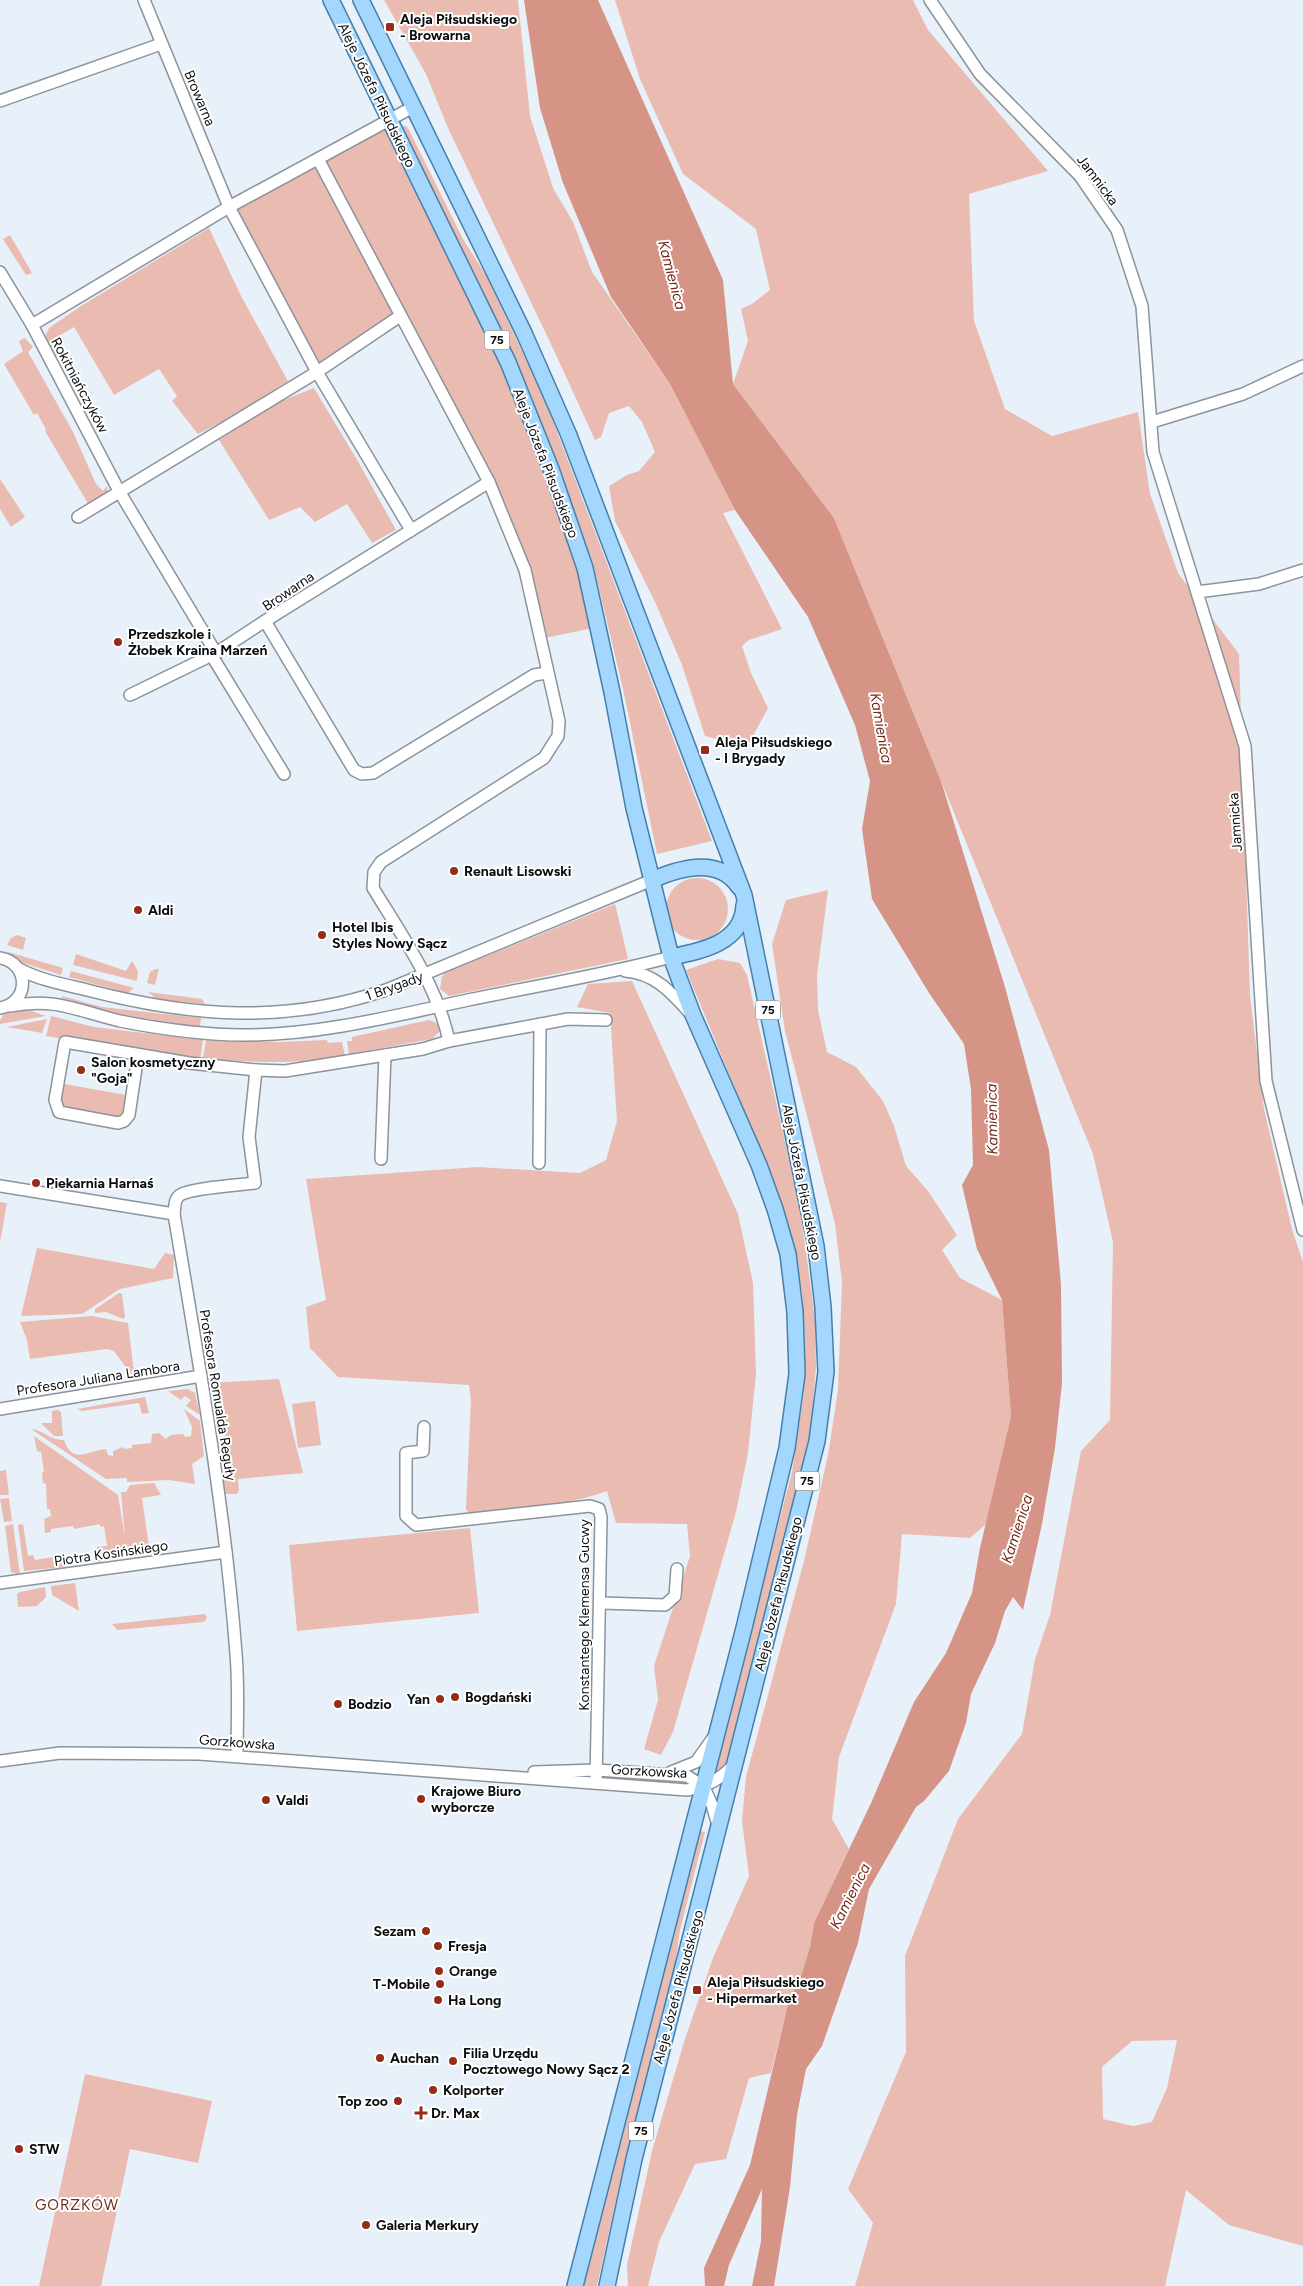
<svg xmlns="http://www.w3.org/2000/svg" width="1303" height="2286" font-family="Figtree,sans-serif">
<rect width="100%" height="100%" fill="#e8f1f9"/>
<!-- green -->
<g fill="#eabbb0" fill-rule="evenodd">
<path d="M 384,0 L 518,0 L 530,116 L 553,188 L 573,222 L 592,272 L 670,384 L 735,510 L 723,513 L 782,629 L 749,640 L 742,646 L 751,673 L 768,708 L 747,747 L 705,736 L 682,665 L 656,604 L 615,521 L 609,486 L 627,475 L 639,471 L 655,452 L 642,422 L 629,406 L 609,413 L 601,437 L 595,440 L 557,357 L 448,128 L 426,74 Z"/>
<path d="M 615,0 L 913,0 L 928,30 L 1048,171 L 969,194 L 974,321 L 1005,409 L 1052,436 L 1138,412 L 1150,494 L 1178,573 L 1239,654 L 1250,996 L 1264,1109 L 1292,1229 L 1303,1262 L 1303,2246 L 1229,2225 L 1186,2190 L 1165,2286 L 855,2286 L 873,2223 L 848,2189 L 906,2052 L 905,1956 L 958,1819 L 1022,1734 L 1035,1659 L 1050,1615 L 1081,1451 L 1110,1420 L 1113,1242 L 1093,1154 L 834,518 L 733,384 L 748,341 L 741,309 L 752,304 L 770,290 L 756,229 L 683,174 L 640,79 ZM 1177,2040 L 1167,2088 L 1152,2122 L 1133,2126 L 1103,2119 L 1102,2067 L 1132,2041 Z"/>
<path d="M 390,119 L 532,423 L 598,627 L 540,639 L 525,570 L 502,515 L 400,317 L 317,372 L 229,207 Z"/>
<path d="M 404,125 L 408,128 L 463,239 L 487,277 L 545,400 L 712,841 L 657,854 L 623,689 L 593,563 L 529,394 L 402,130 Z"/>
<path d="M 209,228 L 241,296 L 288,381 L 231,417 L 198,434 L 172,401 L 177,396 L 159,369 L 114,395 L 74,327 L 52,340 L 60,354 L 54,357 L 44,339 L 49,328 L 81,306 Z"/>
<path d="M 10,235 L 32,273 L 26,275 L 3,239 Z"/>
<path d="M 25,338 L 33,347 L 28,352 L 73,432 L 96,484 L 103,491 L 107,486 L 108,493 L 90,507 L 45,431 L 46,429 L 37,413 L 34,415 L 4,364 L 23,351 L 19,341 Z"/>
<path d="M 314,388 L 359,463 L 396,530 L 372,543 L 347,504 L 315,522 L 300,507 L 269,520 L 219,440 L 279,402 Z"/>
<path d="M 0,479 L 25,517 L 11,527 L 0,509 Z"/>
<circle cx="697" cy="909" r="31"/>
<path d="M 828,890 L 817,975 L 818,1010 L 827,1052 L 856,1067 L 883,1101 L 894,1126 L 906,1166 L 928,1191 L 957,1235 L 942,1250 L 960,1278 L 1002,1300 L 1011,1416 L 986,1524 L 970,1538 L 902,1534 L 896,1604 L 839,1757 L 832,1819 L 849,1849 L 814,1923 L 810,1947 L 801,1976 L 788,2004 L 771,2073 L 749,2078 L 726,2159 L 695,2164 L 659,2242 L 648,2286 L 628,2286 L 627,2265 L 652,2151 L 684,2042 L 713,1958 L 749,1876 L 742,1821 L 746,1777 L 804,1561 L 828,1455 L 838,1390 L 842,1282 L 835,1224 L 785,1031 L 772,944 L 786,900 Z"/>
<path d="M 615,904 L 628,959 L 449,996 L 440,989 L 442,977 L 445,973 Z"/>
<path d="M 17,935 L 26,938 L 23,950 L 7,945 L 11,938 Z"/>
<path d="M 8,952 L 63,968 L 61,975 L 14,960 Z"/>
<path d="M 76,954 L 126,971 L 132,961 L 138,971 L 137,981 L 73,965 Z"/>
<path d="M 718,959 L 740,963 L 747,975 L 800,1207 L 815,1319 L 816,1367 L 811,1428 L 731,1754 L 723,1769 L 715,1774 L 714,1772 L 792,1472 L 804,1392 L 805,1339 L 802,1293 L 793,1240 L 776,1187 L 686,970 Z"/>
<path d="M 155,969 L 159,969 L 155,985 L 147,983 L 150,972 Z"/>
<path d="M 71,971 L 134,988 L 128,993 L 69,977 Z"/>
<path d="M 632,981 L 738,1214 L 753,1283 L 756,1374 L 748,1453 L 736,1512 L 673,1732 L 661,1755 L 644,1749 L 658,1700 L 654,1666 L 690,1556 L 687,1524 L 616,1523 L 607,1491 C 563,1507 516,1510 469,1514 L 466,1509 L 471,1400 L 469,1385 L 338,1377 L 310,1348 L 306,1307 L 326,1300 L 306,1179 L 478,1167 L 580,1173 L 606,1160 L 617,1121 L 610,1013 L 577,1007 L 588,984 Z"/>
<path d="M 148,992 L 202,999 L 205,1004 L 157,999 Z"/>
<path d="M 62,996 L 102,1007 L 201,1018 L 200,1027 L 117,1014 L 62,998 Z"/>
<path d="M 22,1008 L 46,1016 L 0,1024 L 0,1020 L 7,1010 Z"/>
<path d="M 51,1016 L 94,1027 L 203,1040 L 200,1060 L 46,1036 Z"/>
<path d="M 47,1019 L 42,1033 L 7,1027 Z"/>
<path d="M 429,1020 L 437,1023 L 440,1031 L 432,1039 L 349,1054 L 347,1041 L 352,1041 L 352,1037 Z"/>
<path d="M 206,1040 L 280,1042 L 327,1040 L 328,1043 L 342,1042 L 345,1056 C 293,1065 255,1062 203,1059 Z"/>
<path d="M 64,1084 L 126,1095 L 124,1113 L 118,1119 L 64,1110 L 60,1103 Z"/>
<path d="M 0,1202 L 7,1203 L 0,1242 Z"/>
<path d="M 37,1248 L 154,1269 L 165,1253 L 174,1255 L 173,1278 L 120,1289 L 82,1314 L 21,1316 Z"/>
<path d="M 119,1293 L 122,1294 L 125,1317 L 123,1319 L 106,1312 L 95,1313 L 95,1309 Z"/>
<path d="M 92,1316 L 128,1323 L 135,1380 L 114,1351 L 107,1349 L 30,1359 L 27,1340 L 20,1322 Z"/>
<path d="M 279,1379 L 303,1473 L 238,1479 L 239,1491 L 237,1494 L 225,1494 L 221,1476 L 231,1475 L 219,1391 L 211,1392 L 209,1383 Z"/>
<path d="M 187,1389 L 195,1393 L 200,1415 L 186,1406 L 191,1400 L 185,1396 L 181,1400 L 168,1391 Z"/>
<path d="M 145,1397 L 149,1413 L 142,1414 L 139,1403 L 82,1411 L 77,1409 Z"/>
<path d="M 315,1401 L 321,1445 L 298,1448 L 292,1404 Z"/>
<path d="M 184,1409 L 200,1421 L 204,1456 L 192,1464 L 195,1484 L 169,1480 L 127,1482 L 127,1478 L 106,1479 L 31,1429 C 44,1430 49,1440 64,1440 C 73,1466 89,1450 106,1449 L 108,1455 L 113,1456 L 113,1451 L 123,1447 L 124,1449 L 132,1448 L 132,1445 L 151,1443 L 152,1434 L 159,1433 L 166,1439 C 173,1433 174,1435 183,1434 L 185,1437 L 191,1436 L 192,1427 Z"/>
<path d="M 58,1410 L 61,1412 L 63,1436 L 54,1436 L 41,1423 L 52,1423 L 52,1411 Z"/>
<path d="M 34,1436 L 118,1495 L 125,1538 L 121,1492 L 126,1492 L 130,1485 L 154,1483 L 161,1495 L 142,1498 L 149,1547 L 126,1551 L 105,1561 L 95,1563 L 97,1547 L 107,1546 L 104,1526 L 100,1527 L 100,1524 L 74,1529 L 73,1526 L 51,1529 L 51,1532 L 45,1533 L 44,1519 L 51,1516 L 50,1509 L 47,1509 L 46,1484 L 43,1483 L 42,1473 L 44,1471 L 41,1452 L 37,1451 Z"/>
<path d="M 6,1470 L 9,1495 L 0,1495 L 0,1471 Z"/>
<path d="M 9,1498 L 12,1521 L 4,1522 L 0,1499 Z"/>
<path d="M 13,1524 L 20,1575 L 11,1572 L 5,1526 Z"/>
<path d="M 23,1524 L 28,1556 L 33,1555 L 35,1560 L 60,1556 L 65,1567 L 24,1571 L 18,1525 Z"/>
<path d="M 470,1528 L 479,1613 L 297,1631 L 289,1545 Z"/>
<path d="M 75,1583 L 79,1611 L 52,1595 L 51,1586 Z"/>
<path d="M 45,1587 L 46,1597 L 37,1606 L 18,1607 L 17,1594 L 20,1592 Z"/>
<path d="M 205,1614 L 207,1618 L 204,1622 L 117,1630 L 112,1624 Z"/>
<path d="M 699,1831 L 705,1832 L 680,1930 L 673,1979 L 620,2182 L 597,2286 L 581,2286 Z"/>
<path d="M 85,2074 L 212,2101 L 198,2163 L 130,2149 L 101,2286 L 39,2286 Z"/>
</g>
<!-- water -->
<path fill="#d59485" d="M 524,0 L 598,0 L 723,280 L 733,384 L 834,518 L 941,781 L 1005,987 L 1049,1150 L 1061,1285 L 1062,1383 L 1055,1448 L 1042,1524 L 1023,1610 L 1013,1597 L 1005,1611 L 995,1643 L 971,1694 L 966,1723 L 949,1771 L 924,1801 L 916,1807 L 869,1889 L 858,1943 L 822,2046 L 806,2069 L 797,2115 L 790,2187 L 774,2286 L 752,2286 L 761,2241 L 762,2189 L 729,2265 L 724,2286 L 705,2286 L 704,2268 L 750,2165 L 788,2004 L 801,1976 L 810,1947 L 814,1923 L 872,1801 L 914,1702 L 946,1653 L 972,1593 L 980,1548 L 1011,1416 L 1002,1300 L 977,1249 L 962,1185 L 973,1165 L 971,1089 L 964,1044 L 929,993 L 872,899 L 862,829 L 870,781 L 855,725 L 808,617 L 735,510 L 670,384 L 611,297 L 563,183 L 540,108 Z"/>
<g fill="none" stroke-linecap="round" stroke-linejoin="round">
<!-- minor casing -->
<g stroke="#8b939b" stroke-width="14">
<g id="minor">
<path d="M 144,0 L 229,207 L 317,372 L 411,530"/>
<path d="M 930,0 L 980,74 L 1080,176 L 1117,230 L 1142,306 L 1153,452 L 1245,746 L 1266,1081 L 1303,1230"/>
<path d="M 0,101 L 161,44"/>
<path d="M 0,272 L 32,325 L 119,491 L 216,653 L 265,621"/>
<path d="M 32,325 L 229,207 L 413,107"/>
<path d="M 1152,422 L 1243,394 L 1303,366"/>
<path d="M 489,482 L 265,621 L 354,770 L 362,774 L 373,773 L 534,675 L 547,673"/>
<path d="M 78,517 L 317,372 L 400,316"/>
<path d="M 1197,592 L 1259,584 L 1303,570"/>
<path d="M 212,656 L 284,774"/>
<path d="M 130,695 L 216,653"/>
<path d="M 0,958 C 30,963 30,1003 0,1008"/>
<path d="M 19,969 C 42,981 67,985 91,991 C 193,1017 286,1024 386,990 L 652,880"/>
<path d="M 625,971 C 654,973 670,991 689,1012"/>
<path d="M 10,1006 C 55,997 78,1011 120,1021 C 161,1029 202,1035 244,1035 C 319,1035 394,1016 468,1000 C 535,986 604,975 671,957"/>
<path d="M 449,1041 L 568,1019 L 606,1020"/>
<path d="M 138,1055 L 129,1115 L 124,1121 L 118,1123 L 59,1112 L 55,1100 L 65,1042 L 189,1063 L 256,1070"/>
<path d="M 381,1159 L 385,1055"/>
<path d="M 539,1163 L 540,1024"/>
<path d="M 0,1186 L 174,1214 C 198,1359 225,1506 236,1654 C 239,1688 237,1723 237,1756"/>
<path d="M 174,1214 C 175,1207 174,1199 180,1195 C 191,1188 239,1185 255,1183 L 249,1137 L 256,1070 L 285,1071 L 423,1049 L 449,1041 C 437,985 403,937 373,888 L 374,872 L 381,862 L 544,758 L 558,736 L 559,721 L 525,570 L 489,482 L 318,159"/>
<path d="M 0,1409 L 201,1376"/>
<path d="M 424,1427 L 423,1451 L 406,1453 L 406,1516 L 416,1525 L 590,1506 L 599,1509 L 601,1517 L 596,1783"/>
<path d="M 0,1583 L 226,1552"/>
<path d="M 601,1603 L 665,1605 L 675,1596 L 677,1569"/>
<path d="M 0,1761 L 60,1753 L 199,1754 L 687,1790 C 708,1786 719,1780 734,1765"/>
<path d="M 534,1772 L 597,1770 L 687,1776 L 704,1787 L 712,1805 L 718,1825"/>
<path d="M 671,1772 L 696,1762 L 713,1738"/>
</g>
</g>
<!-- major casing -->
<g stroke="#467faa" stroke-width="18">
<g id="major">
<path d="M 331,0 L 508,362 L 551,469 L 585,568 L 612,692 L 634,808 L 671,957 L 693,1015 L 759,1165 L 775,1209 L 788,1254 L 795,1312 L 797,1374 L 787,1448 L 744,1628 L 575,2286"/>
<path d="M 361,0 L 524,333 L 568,433 L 744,895 L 816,1246 L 823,1307 L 826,1372 L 817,1441 L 634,2159 L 607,2286"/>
<path d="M 652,880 C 679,868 719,856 739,887"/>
<path d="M 671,957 C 701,951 743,943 744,905"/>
</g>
</g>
<!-- minor -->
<use href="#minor" stroke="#fff" stroke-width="11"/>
<!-- major -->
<use href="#major" stroke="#a3d7fe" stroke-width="15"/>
</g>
<!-- markers -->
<g fill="#952c17" stroke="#fff" stroke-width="2">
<rect x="385" y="22" width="10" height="10" rx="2.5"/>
<circle cx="118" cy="642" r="5"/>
<rect x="700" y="745" width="10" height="10" rx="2.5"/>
<circle cx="454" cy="871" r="5"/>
<circle cx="138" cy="910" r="5"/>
<circle cx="322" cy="935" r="5"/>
<circle cx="81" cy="1070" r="5"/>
<circle cx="36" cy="1183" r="5"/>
<circle cx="455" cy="1697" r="5"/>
<circle cx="440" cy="1699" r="5"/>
<circle cx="338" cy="1704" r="5"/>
<circle cx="421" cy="1799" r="5"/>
<circle cx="266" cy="1800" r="5"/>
<circle cx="426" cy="1931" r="5"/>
<circle cx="438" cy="1946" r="5"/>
<circle cx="439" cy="1971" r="5"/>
<circle cx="440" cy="1984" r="5"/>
<rect x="692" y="1985" width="10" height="10" rx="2.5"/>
<circle cx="438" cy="2000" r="5"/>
<circle cx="380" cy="2058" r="5"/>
<circle cx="453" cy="2061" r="5"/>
<circle cx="433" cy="2090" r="5"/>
<circle cx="398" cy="2101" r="5"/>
<path d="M418.5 2105.5h5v5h5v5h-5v5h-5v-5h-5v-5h5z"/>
<circle cx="19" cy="2149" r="5"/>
<circle cx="366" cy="2225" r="5"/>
</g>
<g text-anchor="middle" stroke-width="4" stroke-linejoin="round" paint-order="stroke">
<!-- shield labels -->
<g fill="#fff" stroke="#545658" stroke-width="1">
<rect x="484.5" y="330.5" width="25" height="19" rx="4"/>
<rect x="755.5" y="1000.5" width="25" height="19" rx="4"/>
<rect x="794.5" y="1471.5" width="25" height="19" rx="4"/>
<rect x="628.5" y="2121.5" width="25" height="19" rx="4"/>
</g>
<g font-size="12" font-weight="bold" fill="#0a0d10">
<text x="497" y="344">75</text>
<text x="768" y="1014">75</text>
<text x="807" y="1485">75</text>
<text x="641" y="2135">75</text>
</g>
<!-- poi labels -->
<g font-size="14" font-weight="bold" fill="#0a0d10" stroke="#fff" text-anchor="start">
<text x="400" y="24">Aleja Piłsudskiego<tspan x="400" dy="16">- Browarna</tspan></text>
<text x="128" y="639">Przedszkole i<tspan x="128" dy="16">Żłobek Kraina Marzeń</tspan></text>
<text x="715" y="747">Aleja Piłsudskiego<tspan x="715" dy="16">- I Brygady</tspan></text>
<text x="464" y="876">Renault Lisowski</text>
<text x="148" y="915">Aldi</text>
<text x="332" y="932">Hotel Ibis<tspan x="332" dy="16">Styles Nowy Sącz</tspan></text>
<text x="91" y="1067">Salon kosmetyczny<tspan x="91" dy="16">"Goja"</tspan></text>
<text x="46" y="1188">Piekarnia Harnaś</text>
<text x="465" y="1702">Bogdański</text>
<text x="430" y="1704" text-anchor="end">Yan</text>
<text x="348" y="1709">Bodzio</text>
<text x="431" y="1796">Krajowe Biuro<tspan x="431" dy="16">wyborcze</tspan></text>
<text x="276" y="1805">Valdi</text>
<text x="416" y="1936" text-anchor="end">Sezam</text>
<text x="448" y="1951">Fresja</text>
<text x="449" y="1976">Orange</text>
<text x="707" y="1987">Aleja Piłsudskiego<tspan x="707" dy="16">- Hipermarket</tspan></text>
<text x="430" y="1989" text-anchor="end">T-Mobile</text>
<text x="448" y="2005">Ha Long</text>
<text x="463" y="2058">Filia Urzędu<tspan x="463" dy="16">Pocztowego Nowy Sącz 2</tspan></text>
<text x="390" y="2063">Auchan</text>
<text x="443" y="2095">Kolporter</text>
<text x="388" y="2106" text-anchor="end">Top zoo</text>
<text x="431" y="2118">Dr. Max</text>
<text x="29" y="2154">STW</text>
<text x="376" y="2230">Galeria Merkury</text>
</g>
<!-- street labels -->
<g font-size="14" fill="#0a0d10" stroke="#fff">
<text transform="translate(377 95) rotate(64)" y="5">Aleje Józefa Piłsudskiego</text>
<text transform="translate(200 98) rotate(67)" y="5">Browarna</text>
<text transform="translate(1098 180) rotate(53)" y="5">Jamnicka</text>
<text transform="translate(80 385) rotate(62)" y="5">Rokitniańczyków</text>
<text transform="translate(546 463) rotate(69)" y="5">Aleje Józefa Piłsudskiego</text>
<text transform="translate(288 591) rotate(-34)" y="5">Browarna</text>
<text transform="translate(1235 822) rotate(-94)" y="5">Jamnicka</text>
<text transform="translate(394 986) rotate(-20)" y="5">1 Brygady</text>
<text transform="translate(802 1182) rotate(79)" y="5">Aleje Józefa Piłsudskiego</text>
<text transform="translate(98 1378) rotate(-9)" y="5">Profesora Juliana Lambora</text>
<text transform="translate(218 1395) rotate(81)" y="5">Profesora Romualda Reguły</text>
<text transform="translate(111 1553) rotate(-8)" y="5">Piotra Kosińskiego</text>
<text transform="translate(778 1594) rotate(-76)" y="5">Aleje Józefa Piłsudskiego</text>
<text transform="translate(584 1615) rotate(-90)" y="5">Konstantego Klemensa Gucwy</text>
<text transform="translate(237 1742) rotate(4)" y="5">Gorzkowska</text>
<text transform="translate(649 1771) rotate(3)" y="5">Gorzkowska</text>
<text transform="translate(678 1987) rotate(-75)" y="5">Aleje Józefa Piłsudskiego</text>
</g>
<!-- water labels -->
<g font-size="15" font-style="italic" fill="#762919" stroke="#fff">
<text transform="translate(672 275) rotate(75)" y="5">Kamienica</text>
<text transform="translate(881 728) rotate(80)" y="5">Kamienica</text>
<text transform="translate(992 1119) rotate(-91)" y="5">Kamienica</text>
<text transform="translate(1017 1529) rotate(-72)" y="5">Kamienica</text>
<text transform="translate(850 1896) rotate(-63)" y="5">Kamienica</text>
</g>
<!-- neighbourhood labels -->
<g font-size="15" letter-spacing="1" fill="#742f21" stroke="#fff">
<text x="77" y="2210">GORZKÓW</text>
</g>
</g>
</svg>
